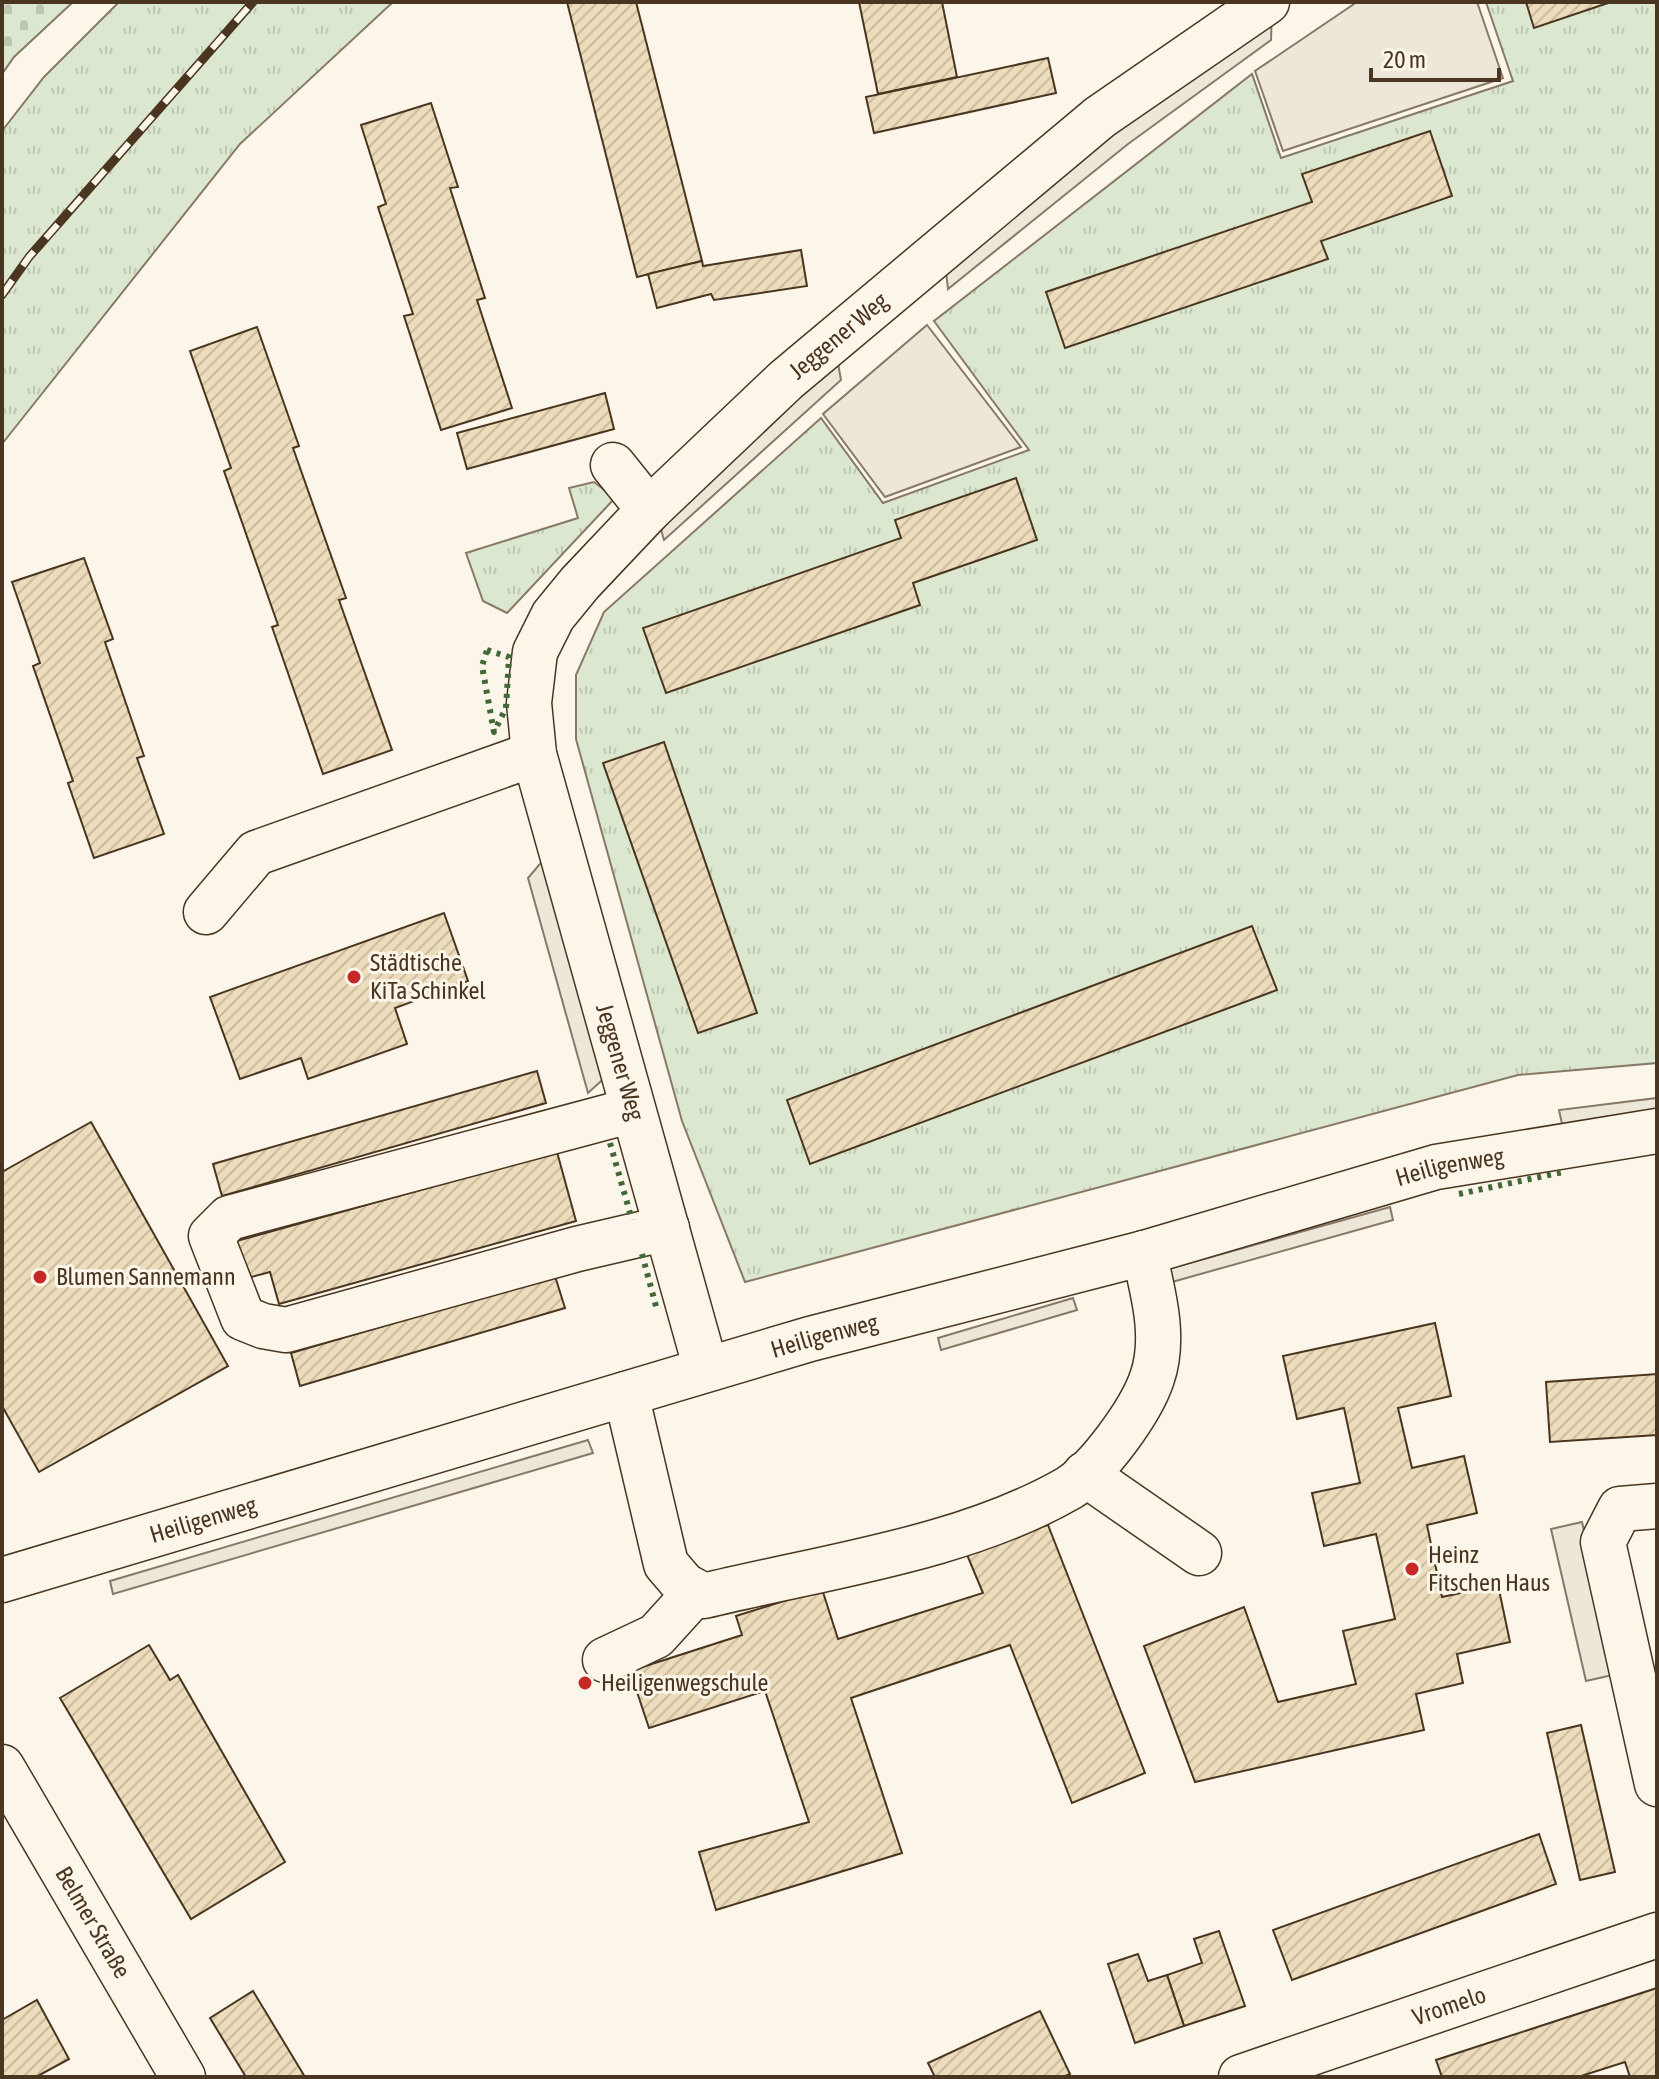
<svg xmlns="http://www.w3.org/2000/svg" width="1659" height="2079" font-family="'Asap Condensed',sans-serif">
<defs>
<pattern id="grass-tufts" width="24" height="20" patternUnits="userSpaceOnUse" patternTransform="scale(2)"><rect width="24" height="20" fill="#dce7d0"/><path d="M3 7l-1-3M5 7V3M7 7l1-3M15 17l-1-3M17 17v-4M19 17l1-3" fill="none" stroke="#bec7b2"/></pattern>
<pattern id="cemetery-stones" width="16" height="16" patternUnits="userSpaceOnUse" patternTransform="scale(2)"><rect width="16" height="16" fill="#dce7d0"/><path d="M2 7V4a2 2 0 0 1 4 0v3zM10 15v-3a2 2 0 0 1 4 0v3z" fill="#bec7b2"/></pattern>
<pattern id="building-hatch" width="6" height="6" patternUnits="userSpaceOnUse" patternTransform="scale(2)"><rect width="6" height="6" fill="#ecdcbc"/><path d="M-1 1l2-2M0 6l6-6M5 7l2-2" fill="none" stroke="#ccbda1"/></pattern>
</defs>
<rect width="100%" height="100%" fill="#fbf6e9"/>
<!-- grass -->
<g fill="url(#grass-tufts)" stroke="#887966" stroke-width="2">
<path d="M 119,2 L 393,2 L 240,144 L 2,444 L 2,131 L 44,77 Z"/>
<path d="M 1486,2 L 1657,2 L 1657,1063 L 1518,1075 L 745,1282 L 682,1121 L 576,739 L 576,675 L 604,612 L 821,418 L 883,503 L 1029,450 L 934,321 L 1252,74 L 1281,158 L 1513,81 Z"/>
<path d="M 594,482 L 615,498 L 507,613 L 483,601 L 466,553 L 578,518 L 569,488 Z"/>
</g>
<!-- cemetery -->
<path fill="url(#cemetery-stones)" stroke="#887966" stroke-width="2" d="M 2,2 L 73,2 L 14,57 L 2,74 Z"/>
<!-- parking -->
<g fill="#ede7d9" stroke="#887966" stroke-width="2">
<path d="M 1357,2 L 1477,2 L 1503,78 L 1283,151 L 1255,71 Z"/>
<path d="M 1272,9 L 1271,40 L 1128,144 L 948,289 L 945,262 Z"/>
<path d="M 927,325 L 1021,447 L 885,497 L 823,414 Z"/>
<path d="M 836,352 L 841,380 L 664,540 L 657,515 Z"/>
<path d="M 550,852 L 610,1073 L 588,1093 L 528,878 Z"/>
<path d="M 1657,1098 L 1657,1112 L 1562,1124 L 1559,1110 Z"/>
<path d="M 1390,1207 L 1393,1220 L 1172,1282 L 1168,1269 Z"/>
<path d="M 1073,1298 L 1077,1310 L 941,1350 L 938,1338 Z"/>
<path d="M 588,1440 L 593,1453 L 113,1594 L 110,1581 Z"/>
<path d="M 1582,1522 L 1617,1674 L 1586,1681 L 1551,1529 Z"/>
</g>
<!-- building -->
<g fill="url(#building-hatch)" stroke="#4a3520" stroke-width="2">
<path d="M 567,2 L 636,2 L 702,261 L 637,277 Z"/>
<path d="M 859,2 L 942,2 L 957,77 L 878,94 Z"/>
<path d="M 1526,2 L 1611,2 L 1534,28 Z"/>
<path d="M 1048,58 L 1056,93 L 874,133 L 866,97 Z"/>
<path d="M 431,103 L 458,187 L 450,188 L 485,298 L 477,300 L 512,408 L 441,430 L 404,316 L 413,314 L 378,207 L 386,204 L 361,125 Z"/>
<path d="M 1430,131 L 1452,196 L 1321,241 L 1328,259 L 1065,348 L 1046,292 L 1312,202 L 1302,174 Z"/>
<path d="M 801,250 L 807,286 L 714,300 L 711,294 L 657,308 L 648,274 L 702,261 L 703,266 Z"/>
<path d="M 257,327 L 299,446 L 293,448 L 346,598 L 339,600 L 392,750 L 323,774 L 272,627 L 278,625 L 224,471 L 231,468 L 190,351 Z"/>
<path d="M 605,393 L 614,429 L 467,469 L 457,433 Z"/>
<path d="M 1016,478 L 1037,540 L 913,583 L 920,605 L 666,693 L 643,628 L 901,538 L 895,520 Z"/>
<path d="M 84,558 L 113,639 L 105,642 L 144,756 L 137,758 L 164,834 L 94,858 L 68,783 L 73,781 L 33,666 L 40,663 L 12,582 Z"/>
<path d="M 664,742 L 757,1013 L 698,1033 L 603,763 Z"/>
<path d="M 444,913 L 468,981 L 395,1008 L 407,1044 L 308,1079 L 301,1058 L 240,1079 L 210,997 Z"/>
<path d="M 1252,926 L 1277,990 L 810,1164 L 787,1100 Z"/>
<path d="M 537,1071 L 546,1103 L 222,1196 L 213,1164 Z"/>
<path d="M 91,1122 L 228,1366 L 39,1472 L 2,1406 L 2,1172 Z"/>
<path d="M 557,1152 L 576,1221 L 279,1304 L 270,1272 L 244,1279 L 233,1242 Z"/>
<path d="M 555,1276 L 565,1308 L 300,1386 L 291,1353 Z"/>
<path d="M 1435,1323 L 1451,1396 L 1398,1408 L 1412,1468 L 1464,1456 L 1477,1513 L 1427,1525 L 1442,1597 L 1498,1585 L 1510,1642 L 1457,1654 L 1463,1683 L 1416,1694 L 1424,1730 L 1195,1782 L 1144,1646 L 1244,1607 L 1278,1702 L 1356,1684 L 1343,1631 L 1395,1619 L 1376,1534 L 1324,1546 L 1312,1493 L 1360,1483 L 1344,1408 L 1297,1419 L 1283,1356 Z"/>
<path d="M 1657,1374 L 1657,1435 L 1550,1442 L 1546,1382 Z"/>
<path d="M 1048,1525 L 1145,1773 L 1072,1803 L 1010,1645 L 851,1698 L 902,1853 L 716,1910 L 699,1852 L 809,1822 L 765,1691 L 649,1728 L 630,1671 L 742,1635 L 736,1616 L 822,1589 L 838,1639 L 983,1593 L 965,1550 Z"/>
<path d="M 149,1645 L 170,1680 L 178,1675 L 285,1862 L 191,1919 L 60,1698 Z"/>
<path d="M 1581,1725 L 1615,1872 L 1580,1880 L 1547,1733 Z"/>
<path d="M 1539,1834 L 1556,1884 L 1292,1980 L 1273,1930 Z"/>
<path d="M 1219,1931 L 1245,2006 L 1184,2026 L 1167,1975 L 1202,1963 L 1194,1939 Z"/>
<path d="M 1138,1954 L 1148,1981 L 1167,1975 L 1184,2026 L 1135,2043 L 1108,1964 Z"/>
<path d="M 1657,1988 L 1657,2077 L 1630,2077 L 1625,2062 L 1578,2077 L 1442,2077 L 1436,2060 Z"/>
<path d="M 253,1991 L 305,2077 L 246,2077 L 210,2018 Z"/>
<path d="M 37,2000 L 69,2059 L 36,2077 L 2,2077 L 2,2020 Z"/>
<path d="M 1040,2011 L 1070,2074 L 1063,2077 L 935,2077 L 928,2063 Z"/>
</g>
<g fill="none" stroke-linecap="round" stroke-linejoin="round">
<!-- minor casing -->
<g stroke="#4a3520" stroke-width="47">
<g id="minor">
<path d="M 613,465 L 649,510"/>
<path d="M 206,912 L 256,853 L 534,754"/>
<path d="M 633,1110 L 229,1218 L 211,1236 L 243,1318 L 263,1326 L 286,1330 L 577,1249 L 667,1228"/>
<path id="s1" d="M 706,1369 L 534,754 L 529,703 L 535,652 L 553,616 L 580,583 L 649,510 L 786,380 L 1100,117 L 1267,2"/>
<path d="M 626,1394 L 666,1564 L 684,1585 L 704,1596 C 822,1567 963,1549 1069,1488 C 1098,1470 1141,1411 1152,1378 C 1166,1338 1153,1292 1144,1253"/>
<path d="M 1085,1474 L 1199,1553"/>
<path d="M 1657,1506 L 1620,1509 L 1603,1542 L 1657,1784"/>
<path id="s2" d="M 2,1580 L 810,1339 L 1144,1253 L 1436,1167 L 1657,1131"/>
<path d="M 605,1660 L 656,1636 L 696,1592"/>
<path id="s3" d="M 2,1767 L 183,2077"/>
<path id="s4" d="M 1241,2077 L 1657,1935"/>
</g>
</g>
<!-- minor -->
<use href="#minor" stroke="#fbf6e9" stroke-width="44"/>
<!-- rail casing -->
<g stroke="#4a3520" stroke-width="9">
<path id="rail" d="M 2,295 L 29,257 L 253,2"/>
</g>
<!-- rail -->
<use href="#rail" stroke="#fbf6e9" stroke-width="6" stroke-dasharray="18" stroke-linecap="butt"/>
<!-- hedge -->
<g stroke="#436837" stroke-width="6" stroke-dasharray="4 6" stroke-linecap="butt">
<path d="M 487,650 L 509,657 L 506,708 L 494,732 L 482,666 Z"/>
<path d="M 610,1143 L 632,1220"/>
<path d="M 1459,1194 L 1563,1172"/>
<path d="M 642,1254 L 657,1310"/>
</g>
</g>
<!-- markers -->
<g fill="#c62828" stroke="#fbf6e9" stroke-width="3">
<circle cx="354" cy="977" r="8"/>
<circle cx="40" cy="1277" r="8"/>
<circle cx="1412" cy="1569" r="8"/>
<circle cx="585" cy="1683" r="8"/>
</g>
<g text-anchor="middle" stroke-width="6" stroke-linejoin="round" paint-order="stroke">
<!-- street labels -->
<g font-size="24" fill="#4a3520" stroke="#fbf6e9">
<text dy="8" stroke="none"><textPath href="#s1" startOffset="1182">Jeggener Weg</textPath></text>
<text transform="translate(620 1062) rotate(74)" y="8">Jeggener Weg</text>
<text dy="8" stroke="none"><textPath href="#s2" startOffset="1506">Heiligenweg</textPath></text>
<text dy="8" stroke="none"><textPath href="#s2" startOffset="858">Heiligenweg</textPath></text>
<text dy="8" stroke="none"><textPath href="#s2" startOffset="210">Heiligenweg</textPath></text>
<text dy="8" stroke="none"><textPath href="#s3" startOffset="180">Belmer Straße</textPath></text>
<text dy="8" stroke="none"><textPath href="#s4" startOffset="220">Vromelo</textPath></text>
</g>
<!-- poi labels -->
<g font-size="24" fill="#4a3520" stroke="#fbf6e9" text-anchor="start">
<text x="370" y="971">Städtische<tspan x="370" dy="28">KiTa Schinkel</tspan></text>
<text x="56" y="1285">Blumen Sannemann</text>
<text x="1428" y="1563">Heinz<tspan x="1428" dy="28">Fitschen Haus</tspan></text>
<text x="601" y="1691">Heiligenwegschule</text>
</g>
</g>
<!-- border -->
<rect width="1659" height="2079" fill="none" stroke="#4a3520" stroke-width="8"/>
<!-- scale -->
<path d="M1371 68v12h128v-12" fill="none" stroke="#4a3520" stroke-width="4"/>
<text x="1383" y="68" font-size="24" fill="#4a3520" stroke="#fbf6e9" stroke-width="6" paint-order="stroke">20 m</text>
</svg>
